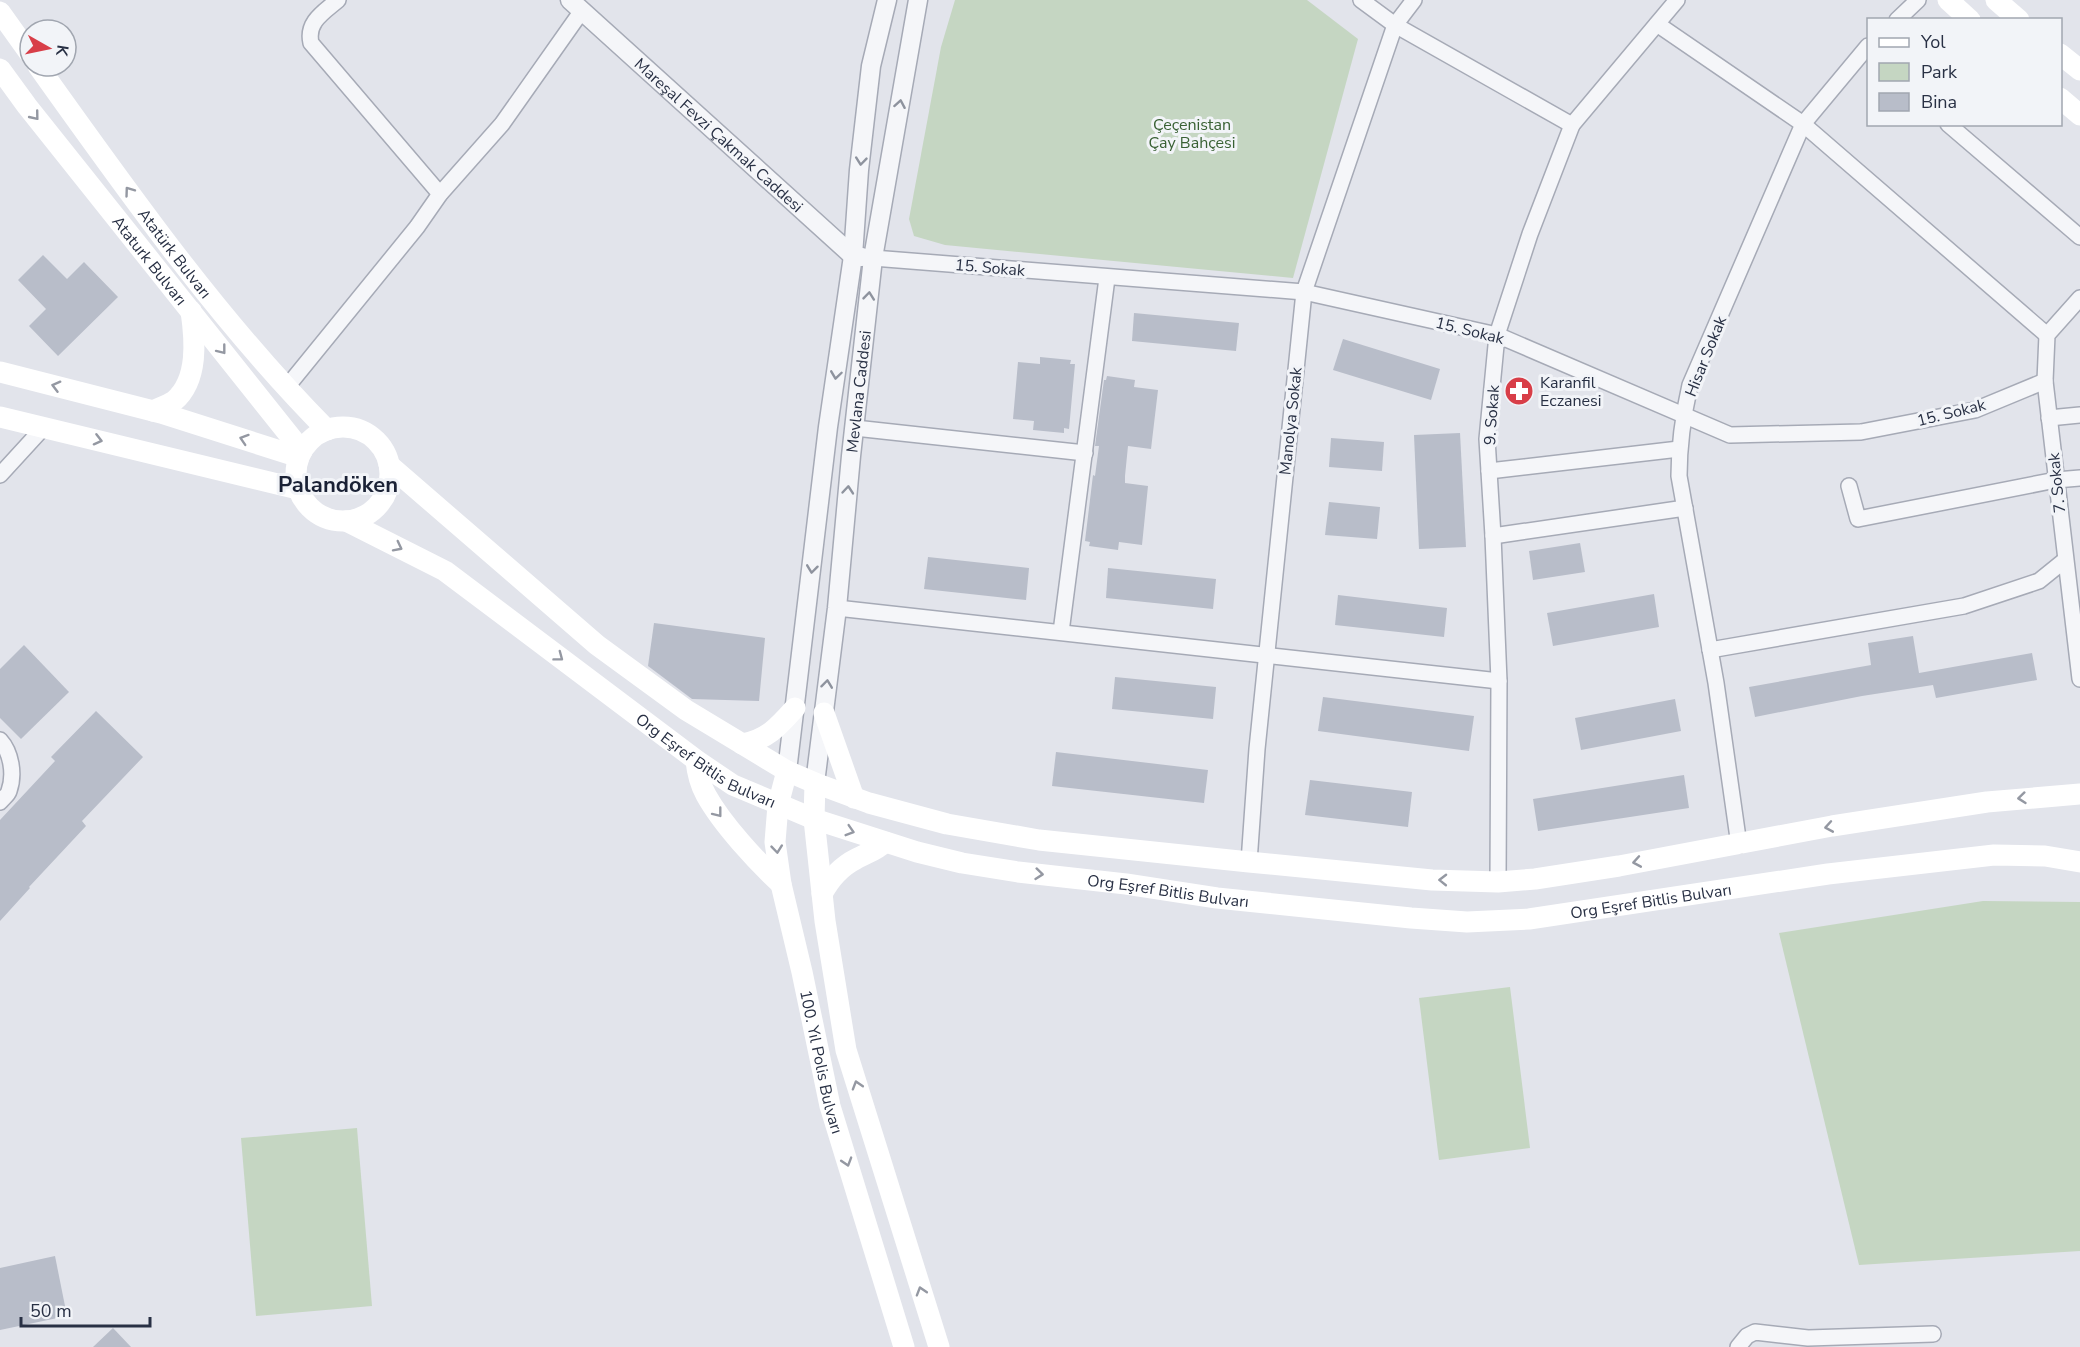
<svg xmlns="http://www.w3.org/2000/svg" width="2080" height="1347" font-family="'Nunito Sans',sans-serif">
<rect width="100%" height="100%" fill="#e2e4eb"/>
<!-- green -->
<g fill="#c5d6c2">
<path d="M 955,0 L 1307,0 L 1358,39 L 1293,278 L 945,245 L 914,236 L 909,219 L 941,47 Z"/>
<path d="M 1983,901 L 2080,902 L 2080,1251 L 1859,1265 L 1779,933 Z"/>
<path d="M 1510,987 L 1530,1148 L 1439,1160 L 1419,998 Z"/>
<path d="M 357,1128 L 372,1306 L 256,1316 L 241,1138 Z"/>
</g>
<!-- building -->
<g fill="#b8bdc9">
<path d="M 43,255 L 67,279 L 84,262 L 118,297 L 58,356 L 29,326 L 46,309 L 18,280 Z"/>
<path d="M 1134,313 L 1239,323 L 1236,351 L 1132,341 Z"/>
<path d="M 1343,339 L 1440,369 L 1431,400 L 1333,370 Z"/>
<path d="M 1040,357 L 1071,360 L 1070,364 L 1075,364 L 1069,429 L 1064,428 L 1064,433 L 1033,430 L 1034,421 L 1013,419 L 1018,362 L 1040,364 Z"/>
<path d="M 1107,376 L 1135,380 L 1134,387 L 1158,390 L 1151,449 L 1128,446 L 1125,476 L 1125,483 L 1148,486 L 1142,545 L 1119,542 L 1118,550 L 1089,546 L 1090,542 L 1085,541 L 1093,475 L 1095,476 L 1099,446 L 1095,446 L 1104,380 L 1106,380 Z"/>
<path d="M 1460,433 L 1466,547 L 1419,549 L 1414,435 Z"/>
<path d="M 1331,438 L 1384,442 L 1382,471 L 1329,467 Z"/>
<path d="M 1329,502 L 1380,507 L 1377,539 L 1325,535 Z"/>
<path d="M 1580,543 L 1585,572 L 1533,580 L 1529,551 Z"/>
<path d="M 928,557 L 1029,568 L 1026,600 L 924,589 Z"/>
<path d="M 1108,568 L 1216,579 L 1213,609 L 1106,598 Z"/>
<path d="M 1654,594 L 1659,627 L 1553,646 L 1547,613 Z"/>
<path d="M 1338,595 L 1447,608 L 1444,637 L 1335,625 Z"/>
<path d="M 654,623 L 765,638 L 759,701 L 692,699 L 648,666 Z"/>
<path d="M 1913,636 L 1919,673 L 2032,653 L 2037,680 L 1936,698 L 1933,685 L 1862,696 L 1755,717 L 1749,687 L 1871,665 L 1868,643 Z"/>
<path d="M 24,645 L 69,692 L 21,739 L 0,718 L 0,669 Z"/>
<path d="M 1115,677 L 1216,687 L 1213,719 L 1112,709 Z"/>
<path d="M 1323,697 L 1474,716 L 1469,751 L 1318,731 Z"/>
<path d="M 1675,699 L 1681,731 L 1581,750 L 1575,718 Z"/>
<path d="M 96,711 L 143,757 L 82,821 L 86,826 L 29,887 L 30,888 L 0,921 L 0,820 L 55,761 L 51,757 Z"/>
<path d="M 1056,752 L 1208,770 L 1204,803 L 1052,786 Z"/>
<path d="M 1684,775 L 1689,808 L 1538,831 L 1533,799 Z"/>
<path d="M 1310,780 L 1412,792 L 1408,827 L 1305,815 Z"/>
<path d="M 55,1256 L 67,1316 L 0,1330 L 0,1268 Z"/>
<path d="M 113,1328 L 131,1347 L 93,1347 Z"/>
</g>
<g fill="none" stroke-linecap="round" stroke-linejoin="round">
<!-- minor casing -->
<g stroke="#a6aab6" stroke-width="18">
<g id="minor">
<path d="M 338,0 C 324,12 306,22 311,43 L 440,194"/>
<path d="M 1361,0 L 1395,25 L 1572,125"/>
<path d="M 1897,20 L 1918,0"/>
<path d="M 1657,24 L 1803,124 L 2047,335"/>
<path d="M 1948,124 L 2080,237"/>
<path d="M 873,258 L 1304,292 L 1497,335 L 1730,435 L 1861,432 L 1975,410 L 2045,381"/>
<path d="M 2080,298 L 2047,335 L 2045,381 L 2080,679"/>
<path d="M 286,388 L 417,227 L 440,194 L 502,124 L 581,12"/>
<path d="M 2049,418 L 2080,415"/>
<path d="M 855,428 L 1085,453"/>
<path d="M 1489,471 L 1679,449"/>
<path d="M 0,475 L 44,427"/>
<path d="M 1849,486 L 1858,519 L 2056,480 L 2080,478"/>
<path d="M 1493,536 L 1685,508"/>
<path d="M 837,608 L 1499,681"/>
<path d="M 1061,632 L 1107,278"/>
<path d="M 1710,650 L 1964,606 L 2039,581 L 2065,560"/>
<path d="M 0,740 C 11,752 15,774 9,791 C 8,795 3,798 0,802"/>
<path d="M 1739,845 L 1716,683 L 1679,476 C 1679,445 1683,416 1690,385 L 1803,124 L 1868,46"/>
<path d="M 1249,862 L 1257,749 L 1304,292 L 1395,25 L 1414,0"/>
<path d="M 1498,882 L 1499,681 L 1493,536 L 1487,439 L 1497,335 L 1530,234 L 1572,125 L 1677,0"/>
<path d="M 1738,1347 L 1747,1336 L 1755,1332 L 1808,1338 L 1933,1334"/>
</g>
</g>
<!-- tertiary casing -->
<g stroke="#a6aab6" stroke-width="21">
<g id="tertiary">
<path id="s1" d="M 570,0 L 853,256 L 862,257"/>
<path d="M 787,771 L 828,427 L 853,256 L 859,170 L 871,66 L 887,0"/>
<path id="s2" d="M 815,783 L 837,608 L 851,456 L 873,258 L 918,0"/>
</g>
</g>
<!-- minor -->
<use href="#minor" stroke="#f5f6f9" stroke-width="15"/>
<!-- tertiary -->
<use href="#tertiary" stroke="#f5f6f9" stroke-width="18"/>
<!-- secondary -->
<g stroke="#fff" stroke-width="21">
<path d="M 1948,0 L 1970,20"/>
<path d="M 1996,0 L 2019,20"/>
<path d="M 0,12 L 30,54"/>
<path d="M 2060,54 L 2080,70"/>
<path id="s3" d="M 38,66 C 128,192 218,320 327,430"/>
<path id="s4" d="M 0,69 L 27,106 L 302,451"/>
<path d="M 2060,98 L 2080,115"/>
<path d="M 0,372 L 161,413 L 299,457"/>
<path d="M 153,411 C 159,408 168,405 174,401 C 199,380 195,339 191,311"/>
<path d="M 0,417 L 298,489"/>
<circle cx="343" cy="474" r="47"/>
<path d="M 389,465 L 597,645 L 686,710 L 787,771 L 815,783 L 869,803 L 947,824 L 1039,840 L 1249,862 L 1432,880 L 1498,882 L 1535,879 L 1619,866 L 1832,826 L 1987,802 L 2080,794"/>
<path id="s5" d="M 346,521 L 445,571 L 696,760 L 733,785 L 814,819 L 917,852 L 962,863 L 1018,872 L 1126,884 L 1217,898 L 1411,918 L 1467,922 L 1529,919 L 1828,874 L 1994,855 L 2045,856 L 2080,862"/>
<path d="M 824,713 L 854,798"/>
<path d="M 742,744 C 767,740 779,726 795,708"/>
<path d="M 696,760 C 697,772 700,784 706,795 C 722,824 757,862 781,884"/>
<path id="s6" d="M 787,771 L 778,805 L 775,842 L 781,884 L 802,972 L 830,1106 L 904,1347"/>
<path d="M 815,783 L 814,819 L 825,921 L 846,1050 L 939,1347"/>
<path d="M 822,894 C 830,879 840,867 856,859 C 866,853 876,851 885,842"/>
</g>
</g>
<!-- one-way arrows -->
<defs><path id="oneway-chevron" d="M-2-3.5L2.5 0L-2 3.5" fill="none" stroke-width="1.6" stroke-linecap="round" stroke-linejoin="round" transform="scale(1.5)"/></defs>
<g stroke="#8e939e">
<use href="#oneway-chevron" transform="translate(900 104) rotate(-80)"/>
<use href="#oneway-chevron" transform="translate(861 161) rotate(96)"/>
<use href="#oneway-chevron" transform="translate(869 296) rotate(-84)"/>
<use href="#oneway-chevron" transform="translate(836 375) rotate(98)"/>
<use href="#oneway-chevron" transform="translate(848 490) rotate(-85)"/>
<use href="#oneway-chevron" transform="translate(812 569) rotate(97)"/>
<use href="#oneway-chevron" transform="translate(827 684) rotate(-83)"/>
</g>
<g stroke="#9498a2">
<use href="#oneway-chevron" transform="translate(35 116) rotate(51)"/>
<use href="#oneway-chevron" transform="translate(129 191) rotate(-126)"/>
<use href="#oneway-chevron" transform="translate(222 350) rotate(52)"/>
<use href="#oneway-chevron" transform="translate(56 386) rotate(-165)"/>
<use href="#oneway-chevron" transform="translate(244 439) rotate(-162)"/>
<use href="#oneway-chevron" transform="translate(98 440) rotate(14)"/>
<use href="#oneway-chevron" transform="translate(398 547) rotate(27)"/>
<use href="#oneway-chevron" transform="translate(559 657) rotate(37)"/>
<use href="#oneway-chevron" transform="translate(2022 798) rotate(174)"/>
<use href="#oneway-chevron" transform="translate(718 813) rotate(52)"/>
<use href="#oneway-chevron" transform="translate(1829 827) rotate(170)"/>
<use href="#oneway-chevron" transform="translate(850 831) rotate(17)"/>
<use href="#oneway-chevron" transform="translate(777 849) rotate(84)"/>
<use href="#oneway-chevron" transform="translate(1637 862) rotate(170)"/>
<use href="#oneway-chevron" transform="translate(1039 874) rotate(6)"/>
<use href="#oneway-chevron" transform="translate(1443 880) rotate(-179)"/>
<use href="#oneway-chevron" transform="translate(857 1085) rotate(-107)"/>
<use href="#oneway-chevron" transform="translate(847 1162) rotate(73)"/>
<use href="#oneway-chevron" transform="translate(921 1291) rotate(-107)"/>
</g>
<!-- icons -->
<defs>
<g id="pharmacy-disc" transform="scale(1.5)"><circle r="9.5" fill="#d83e48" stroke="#f2f4f8"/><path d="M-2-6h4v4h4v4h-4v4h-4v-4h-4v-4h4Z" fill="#fff"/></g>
</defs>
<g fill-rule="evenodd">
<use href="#pharmacy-disc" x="1519" y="391"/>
</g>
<g text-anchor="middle" stroke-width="6" stroke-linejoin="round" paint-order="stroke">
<!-- park labels -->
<g font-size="16" fill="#396134" stroke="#f2f4f8">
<text x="1192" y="130">Çeçenistan<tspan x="1192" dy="18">Çay Bahçesi</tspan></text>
</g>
<!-- street labels -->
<g font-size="16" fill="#283044" stroke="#f2f4f8">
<text dy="6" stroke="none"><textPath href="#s1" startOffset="201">Mareşal Fevzi Çakmak Caddesi</textPath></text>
<text dy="6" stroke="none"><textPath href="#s3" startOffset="232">Atatürk Bulvarı</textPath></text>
<text dy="6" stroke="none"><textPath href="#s4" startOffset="243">Ataturk Bulvarı</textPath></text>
<text transform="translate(990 267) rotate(5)" y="6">15. Sokak</text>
<text transform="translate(1470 330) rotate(14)" y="6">15. Sokak</text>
<text transform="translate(1705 356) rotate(-68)" y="6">Hisar Sokak</text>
<text dy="6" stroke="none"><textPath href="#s2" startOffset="394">Mevlana Caddesi</textPath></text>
<text transform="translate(1951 412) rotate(-14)" y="6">15. Sokak</text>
<text transform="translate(1491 415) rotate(-86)" y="6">9. Sokak</text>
<text transform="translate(1290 421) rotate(-84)" y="6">Manolya Sokak</text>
<text transform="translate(2056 483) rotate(-96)" y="6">7. Sokak</text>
<text dy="6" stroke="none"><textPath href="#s5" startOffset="434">Org Eşref Bitlis Bulvarı</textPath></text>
<text dy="6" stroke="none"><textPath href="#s5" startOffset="920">Org Eşref Bitlis Bulvarı</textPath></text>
<text dy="6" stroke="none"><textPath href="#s5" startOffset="1406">Org Eşref Bitlis Bulvarı</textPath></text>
<text dy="6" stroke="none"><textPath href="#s6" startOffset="297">100. Yıl Polis Bulvarı</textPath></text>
</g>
<!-- poi labels -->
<g font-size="16" fill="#283044" stroke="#f2f4f8" text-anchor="start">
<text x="1540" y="388">Karanfil<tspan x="1540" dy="18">Eczanesi</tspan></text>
</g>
<!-- district labels -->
<g font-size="22" font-weight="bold" fill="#1a2135" stroke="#f2f4f8">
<text x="338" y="492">Palandöken</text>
</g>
</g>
<!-- legend -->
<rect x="1867" y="18" width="195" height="108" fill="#f2f4f8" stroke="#a1a6b0" stroke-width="1.5"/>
<rect x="1879" y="38" width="30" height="9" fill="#ffffff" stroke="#a1a6b0" stroke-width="1.5"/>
<text x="1921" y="48" font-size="18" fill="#283044">Yol</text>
<rect x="1879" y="63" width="30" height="18" fill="#c5d6c2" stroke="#a1a6b0" stroke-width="1.5"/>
<text x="1921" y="78" font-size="18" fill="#283044">Park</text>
<rect x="1879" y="93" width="30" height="18" fill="#b8bdc9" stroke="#a1a6b0" stroke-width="1.5"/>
<text x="1921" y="108" font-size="18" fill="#283044">Bina</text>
<!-- north arrow -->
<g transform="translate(48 48) rotate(99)"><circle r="28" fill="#f2f4f8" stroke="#a1a6b0" stroke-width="1.5"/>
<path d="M0-4.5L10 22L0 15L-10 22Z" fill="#d83e48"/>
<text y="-9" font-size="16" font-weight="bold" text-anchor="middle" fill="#283044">K</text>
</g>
<!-- scale -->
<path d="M21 1317v9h129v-9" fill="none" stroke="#283044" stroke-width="3"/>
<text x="30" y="1317" font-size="18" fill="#283044" stroke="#f2f4f8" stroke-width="4.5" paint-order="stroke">50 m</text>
</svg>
